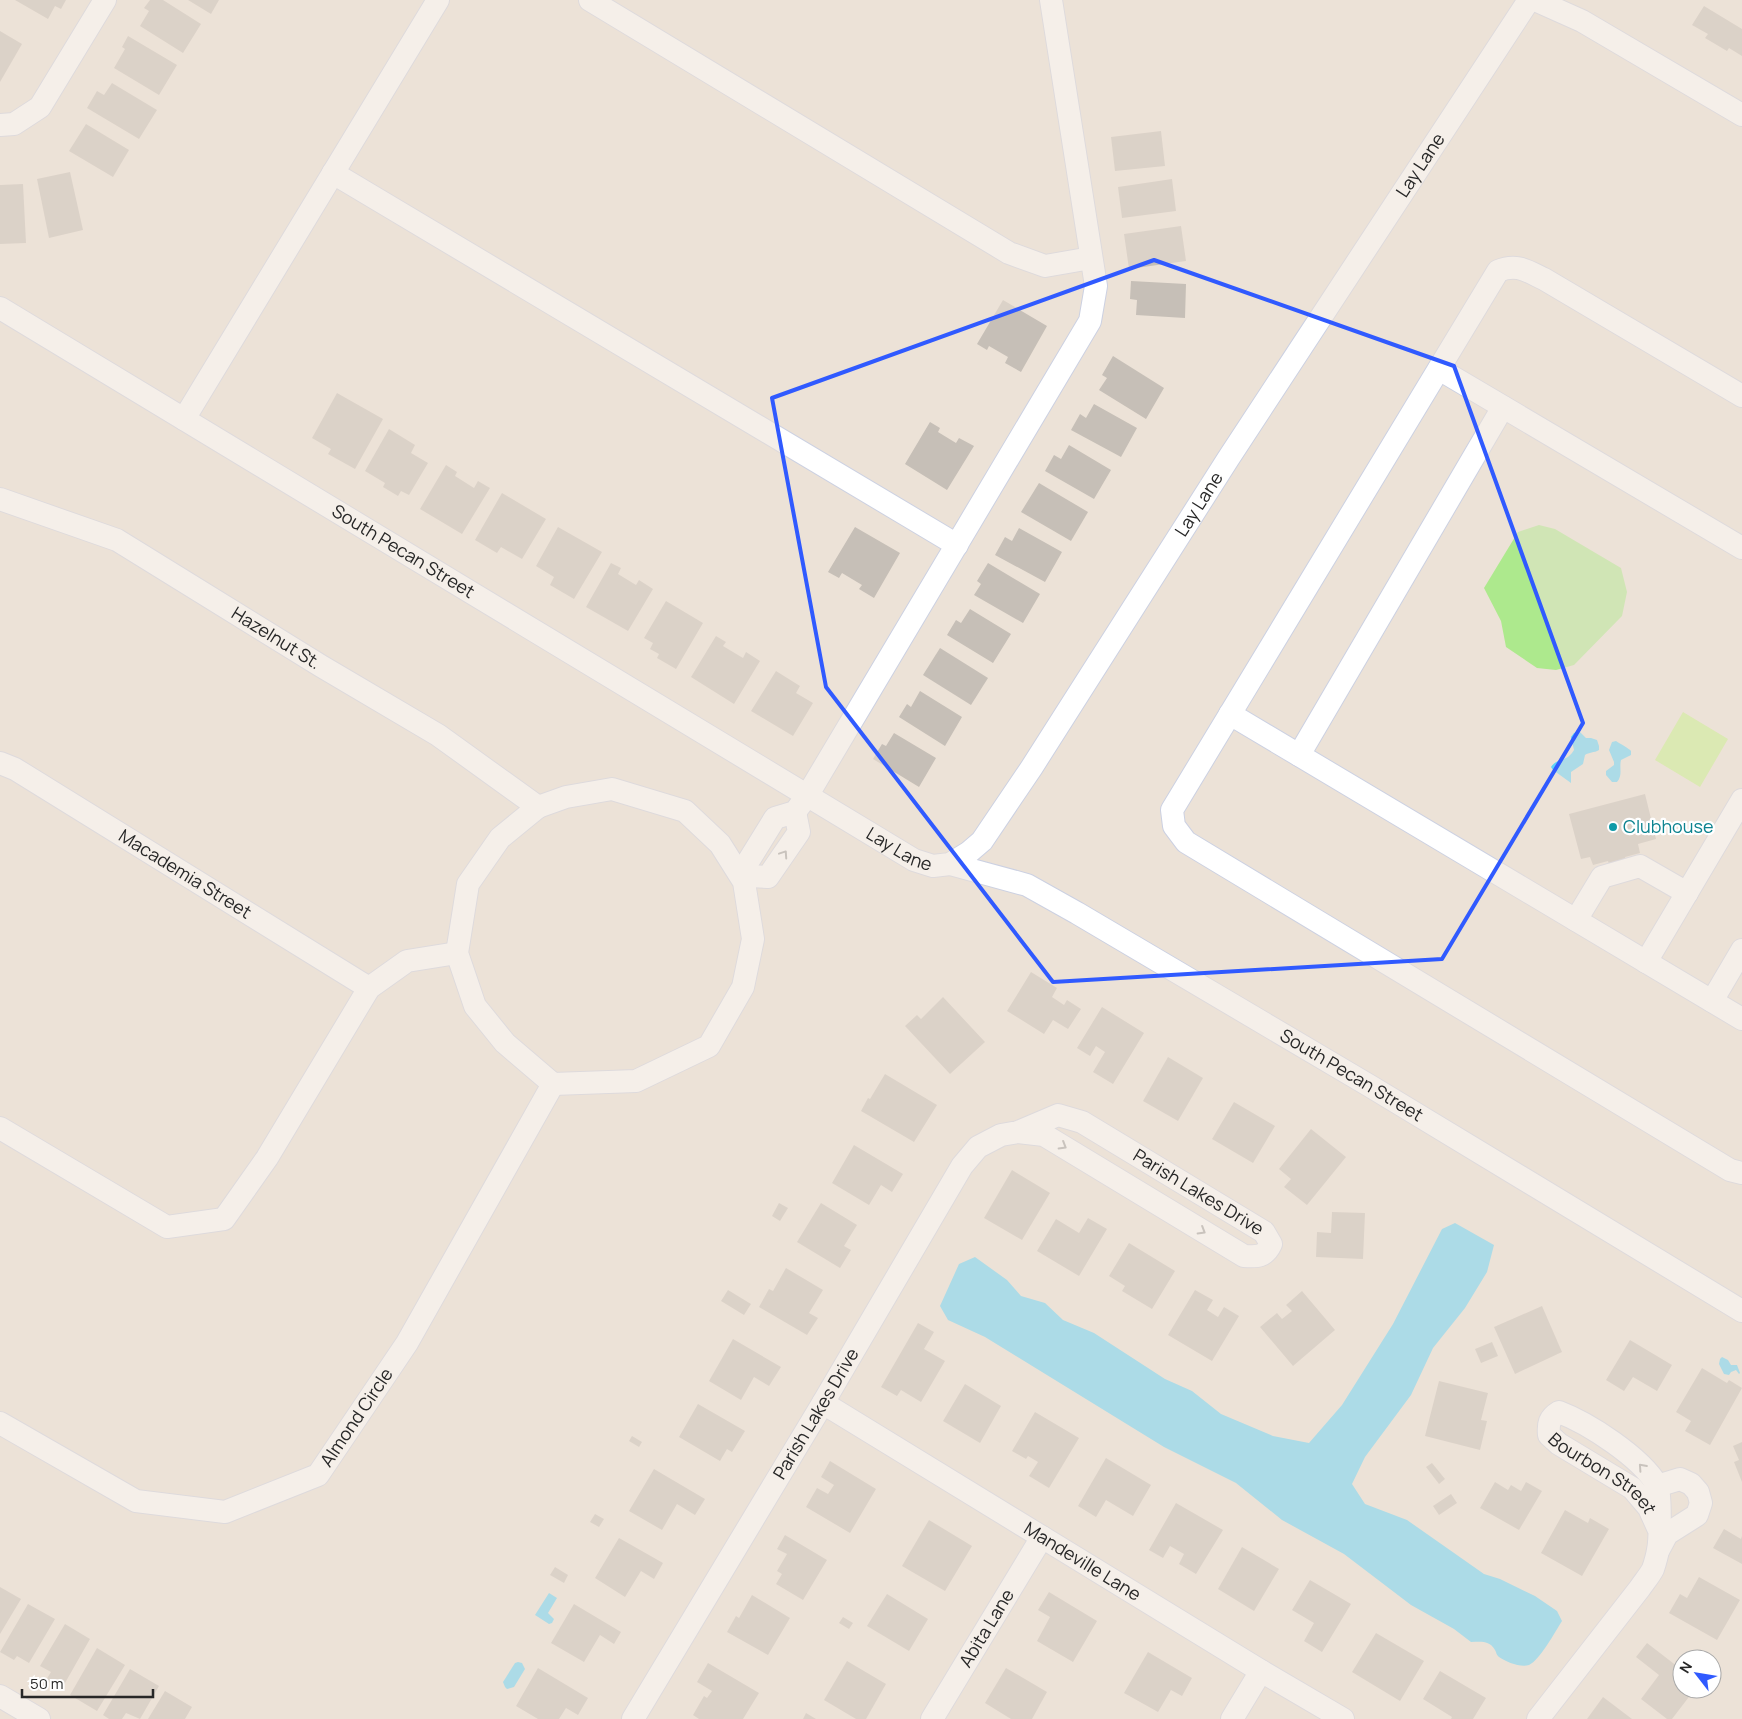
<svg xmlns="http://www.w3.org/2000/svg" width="1742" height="1719" font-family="Manrope,sans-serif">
<rect width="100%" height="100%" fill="#ece2d7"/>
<!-- green -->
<path fill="#ade98d" d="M 1539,525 L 1555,529 L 1621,568 L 1627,592 L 1622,616 L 1574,665 L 1556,670 L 1537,668 L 1506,647 L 1501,621 L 1484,588 L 1518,532 Z"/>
<!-- pitch -->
<path fill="#c6f187" d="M 1683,712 L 1728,739 L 1700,787 L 1655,760 Z"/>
<!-- water -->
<g fill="#5ed3fa">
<path d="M 1579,731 L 1586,738 L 1591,738 L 1597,740 L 1599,746 L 1599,750 C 1594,753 1589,752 1585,755 L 1583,764 L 1571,772 L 1571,783 L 1553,770 L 1551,767 C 1558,757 1566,763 1574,750 L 1571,737 L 1574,733 Z"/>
<path d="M 1616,741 C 1619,743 1630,749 1631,751 L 1631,755 L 1621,760 C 1619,768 1623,775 1617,782 L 1612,782 L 1606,775 L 1606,771 L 1614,765 L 1614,762 L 1609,750 L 1612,742 Z"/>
<path d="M 1455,1223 L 1494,1245 L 1487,1272 L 1465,1308 L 1433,1348 L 1411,1395 L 1365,1457 L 1352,1484 L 1365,1504 L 1407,1520 L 1484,1574 L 1500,1579 L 1535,1596 L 1557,1611 L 1562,1621 C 1555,1632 1540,1660 1529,1665 C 1521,1668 1506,1662 1499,1657 C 1496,1654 1497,1654 1495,1650 C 1489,1640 1481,1642 1471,1642 L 1454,1629 L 1411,1605 L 1344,1554 L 1282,1520 L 1236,1483 L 1164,1447 L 985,1337 L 948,1320 L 940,1306 L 959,1264 L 975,1257 L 1007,1280 L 1021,1296 L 1045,1303 L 1063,1320 L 1094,1333 L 1165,1379 L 1192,1391 L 1221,1414 L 1273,1436 L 1309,1443 L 1342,1405 L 1393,1324 L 1442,1229 Z"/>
<path d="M 1722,1357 L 1728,1360 L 1731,1365 L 1737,1365 L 1740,1373 L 1739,1374 L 1736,1370 L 1731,1372 L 1729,1375 L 1724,1374 L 1719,1364 L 1720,1359 Z"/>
<path d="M 549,1593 L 557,1598 L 548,1613 L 554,1619 L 552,1623 L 549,1624 L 535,1615 Z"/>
<path d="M 518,1662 L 522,1663 L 525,1669 L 514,1687 L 507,1689 L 505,1687 L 503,1682 L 515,1663 Z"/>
</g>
<!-- building -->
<g fill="#c6bfb7">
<path d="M 15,0 L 66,0 L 61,9 L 55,6 L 48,19 Z"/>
<path d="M 150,0 L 163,0 L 201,24 L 183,53 L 140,26 L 149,11 L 144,8 Z"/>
<path d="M 188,0 L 219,0 L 211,14 Z"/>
<path d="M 1704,6 L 1742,29 L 1742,56 L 1729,48 L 1727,51 L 1705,38 L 1708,34 L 1692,25 Z"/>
<path d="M 0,31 L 22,44 L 0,82 Z"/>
<path d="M 128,36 L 177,65 L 159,95 L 114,68 L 125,49 L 122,47 Z"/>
<path d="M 112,83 L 157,110 L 139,139 L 87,108 L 97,91 L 104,95 Z"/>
<path d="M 86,124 L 129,150 L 113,177 L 69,151 Z"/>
<path d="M 1161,131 L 1165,166 L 1115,171 L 1111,137 Z"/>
<path d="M 70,172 L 83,230 L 49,238 L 37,179 Z"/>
<path d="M 1172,179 L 1176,211 L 1122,218 L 1118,187 Z"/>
<path d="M 23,184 L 26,243 L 0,244 L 0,185 Z"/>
<path d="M 1181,226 L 1186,261 L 1129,269 L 1124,234 Z"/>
<path d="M 1131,281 L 1186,284 L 1185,318 L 1136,315 L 1137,300 L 1130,299 Z"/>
<path d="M 1003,300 L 1047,326 L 1021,372 L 1005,363 L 1008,357 L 989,346 L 987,350 L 977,344 Z"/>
<path d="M 1113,356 L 1164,388 L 1146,419 L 1099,390 L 1107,378 L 1102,375 Z"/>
<path d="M 337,393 L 383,419 L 355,469 L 328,454 L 331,449 L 312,438 Z"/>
<path d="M 1094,404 L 1137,428 L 1121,457 L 1071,430 L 1080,414 L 1086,418 Z"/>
<path d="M 930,422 L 940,428 L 938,432 L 956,443 L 959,438 L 974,446 L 947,490 L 905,464 Z"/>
<path d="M 389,429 L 415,445 L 411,453 L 428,463 L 409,495 L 401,491 L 398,496 L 383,487 L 385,483 L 365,471 Z"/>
<path d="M 1069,445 L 1111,470 L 1094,499 L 1045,471 L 1054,455 L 1061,459 Z"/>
<path d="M 446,465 L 457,472 L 455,476 L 474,488 L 478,481 L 490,488 L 462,534 L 420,509 Z"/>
<path d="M 1039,483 L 1088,512 L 1071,541 L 1021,512 Z"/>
<path d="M 502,493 L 546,519 L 522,559 L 501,547 L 497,553 L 475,540 Z"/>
<path d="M 558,527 L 602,552 L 574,599 L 550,585 L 554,577 L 536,566 Z"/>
<path d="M 855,527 L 900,553 L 874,598 L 859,589 L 862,585 L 842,573 L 839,578 L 828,572 Z"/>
<path d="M 1019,528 L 1062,552 L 1045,582 L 995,555 L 1005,537 L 1012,541 Z"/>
<path d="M 611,563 L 621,568 L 618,574 L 636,585 L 639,580 L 653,589 L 628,631 L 586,607 Z"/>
<path d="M 988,563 L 1040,594 L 1023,623 L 974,595 L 981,584 L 977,581 Z"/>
<path d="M 666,601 L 703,623 L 676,669 L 657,658 L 659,654 L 650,649 L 653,643 L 644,638 Z"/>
<path d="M 970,609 L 1011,634 L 993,663 L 947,635 L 956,620 L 961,623 Z"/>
<path d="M 716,636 L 726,642 L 723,646 L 743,658 L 746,652 L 760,661 L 734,704 L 691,677 Z"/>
<path d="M 940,648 L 988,678 L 971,705 L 923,675 Z"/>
<path d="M 776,671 L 800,686 L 796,693 L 813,703 L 793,736 L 751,711 Z"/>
<path d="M 920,691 L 962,717 L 945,746 L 899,717 L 907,704 L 911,707 Z"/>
<path d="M 894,733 L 936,758 L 919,787 L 873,759 L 882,744 L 886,746 Z"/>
<path d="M 1645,794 L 1656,839 L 1638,844 L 1640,853 L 1625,857 L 1630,878 L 1614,882 L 1608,861 L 1593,865 L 1590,857 L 1581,859 L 1569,814 Z"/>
<path d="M 1031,972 L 1057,988 L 1052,997 L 1064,1005 L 1067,1000 L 1081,1009 L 1068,1029 L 1053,1020 L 1044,1034 L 1007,1011 Z"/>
<path d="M 943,997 L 985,1042 L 950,1074 L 905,1026 L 917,1015 L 921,1019 Z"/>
<path d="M 1102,1007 L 1144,1033 L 1113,1084 L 1093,1072 L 1105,1052 L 1096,1046 L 1090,1056 L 1077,1048 Z"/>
<path d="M 1168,1057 L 1203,1078 L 1178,1121 L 1143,1101 Z"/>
<path d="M 885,1074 L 937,1105 L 914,1142 L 861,1111 L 868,1098 L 870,1099 Z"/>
<path d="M 1234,1102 L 1275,1126 L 1253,1163 L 1212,1139 Z"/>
<path d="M 1311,1129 L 1346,1157 L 1307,1205 L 1284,1187 L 1291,1179 L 1279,1169 Z"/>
<path d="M 854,1145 L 903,1174 L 892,1192 L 881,1185 L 869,1205 L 832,1183 Z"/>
<path d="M 1012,1170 L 1050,1193 L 1022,1240 L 984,1218 Z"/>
<path d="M 779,1203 L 788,1208 L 780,1221 L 772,1216 Z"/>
<path d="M 821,1203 L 857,1225 L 844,1246 L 851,1250 L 840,1268 L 797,1242 Z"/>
<path d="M 1332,1212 L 1365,1213 L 1363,1259 L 1316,1257 L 1317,1232 L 1331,1233 Z"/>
<path d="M 1088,1218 L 1107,1229 L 1079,1276 L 1037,1251 L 1056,1219 L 1079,1233 Z"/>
<path d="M 1129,1243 L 1175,1271 L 1152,1309 L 1122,1291 L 1125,1286 L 1109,1276 Z"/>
<path d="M 786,1268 L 823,1290 L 809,1313 L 818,1318 L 807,1335 L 759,1307 L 769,1289 L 773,1291 Z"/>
<path d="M 728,1290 L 751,1304 L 744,1315 L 721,1301 Z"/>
<path d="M 1195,1290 L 1213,1300 L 1207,1310 L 1218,1317 L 1224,1307 L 1239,1316 L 1212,1361 L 1168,1335 Z"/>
<path d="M 1302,1291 L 1335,1330 L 1293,1366 L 1260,1327 L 1277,1313 L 1282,1319 L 1292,1311 L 1286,1305 Z"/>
<path d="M 1542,1306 L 1562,1352 L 1515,1374 L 1494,1327 Z"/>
<path d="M 918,1323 L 934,1332 L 924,1349 L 945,1361 L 921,1402 L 901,1390 L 897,1396 L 881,1387 Z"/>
<path d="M 733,1339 L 781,1367 L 769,1386 L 754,1377 L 741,1400 L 709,1381 Z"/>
<path d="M 1630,1340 L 1672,1365 L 1657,1391 L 1633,1377 L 1624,1391 L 1606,1380 Z"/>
<path d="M 1492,1342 L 1498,1356 L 1481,1363 L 1475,1349 Z"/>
<path d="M 1702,1368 L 1727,1383 L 1729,1380 L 1742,1388 L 1710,1445 L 1685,1431 L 1691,1421 L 1676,1412 Z"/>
<path d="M 1439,1381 L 1488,1393 L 1481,1420 L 1487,1421 L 1480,1450 L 1425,1436 Z"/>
<path d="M 965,1384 L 1001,1406 L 980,1443 L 943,1421 Z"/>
<path d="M 698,1404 L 745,1431 L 732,1452 L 727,1449 L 720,1461 L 679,1437 Z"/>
<path d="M 1035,1412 L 1079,1438 L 1049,1488 L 1029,1476 L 1038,1462 L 1028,1456 L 1026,1459 L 1012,1451 Z"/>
<path d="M 632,1436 L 642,1442 L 639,1447 L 629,1441 Z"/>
<path d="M 1742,1442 L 1742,1482 L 1734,1462 L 1739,1460 L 1733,1446 Z"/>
<path d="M 1106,1458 L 1151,1485 L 1133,1516 L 1106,1500 L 1096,1517 L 1078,1506 Z"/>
<path d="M 830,1461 L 876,1489 L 850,1533 L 806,1507 L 817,1488 L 828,1494 L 834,1485 L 821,1477 Z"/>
<path d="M 1432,1463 L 1445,1479 L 1439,1484 L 1426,1467 Z"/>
<path d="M 654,1469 L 705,1499 L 695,1515 L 677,1504 L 662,1530 L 629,1511 Z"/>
<path d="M 1495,1482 L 1508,1490 L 1511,1485 L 1521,1491 L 1526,1482 L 1542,1491 L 1519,1530 L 1480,1508 Z"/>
<path d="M 1451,1494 L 1457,1503 L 1439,1515 L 1433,1506 Z"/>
<path d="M 1176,1503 L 1223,1530 L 1196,1574 L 1179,1564 L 1184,1554 L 1170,1546 L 1163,1558 L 1149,1550 Z"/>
<path d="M 1565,1510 L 1588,1523 L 1590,1518 L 1609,1529 L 1582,1576 L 1541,1553 Z"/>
<path d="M 595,1514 L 604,1519 L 599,1527 L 590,1522 Z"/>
<path d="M 929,1520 L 972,1546 L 945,1591 L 902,1566 Z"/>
<path d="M 1724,1529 L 1741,1539 L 1742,1536 L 1742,1564 L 1713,1548 Z"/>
<path d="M 785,1535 L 827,1560 L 803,1600 L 776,1584 L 782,1574 L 777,1571 L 787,1554 L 777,1549 Z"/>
<path d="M 619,1538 L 663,1563 L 654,1579 L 641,1571 L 625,1597 L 595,1578 Z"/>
<path d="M 1242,1547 L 1279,1569 L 1254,1611 L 1218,1589 Z"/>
<path d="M 555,1567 L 568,1575 L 564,1583 L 550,1575 Z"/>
<path d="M 1699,1577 L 1740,1600 L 1717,1640 L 1669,1613 L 1680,1594 L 1687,1598 Z"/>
<path d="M 1310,1580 L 1351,1604 L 1322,1652 L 1304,1641 L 1314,1623 L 1292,1610 Z"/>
<path d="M 0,1587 L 21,1599 L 0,1634 Z"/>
<path d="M 1049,1592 L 1097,1621 L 1073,1662 L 1037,1641 L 1050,1617 L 1038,1610 Z"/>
<path d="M 887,1594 L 928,1619 L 909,1651 L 867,1626 Z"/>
<path d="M 752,1595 L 790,1618 L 768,1655 L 727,1632 L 736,1616 L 739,1618 Z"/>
<path d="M 28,1604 L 55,1619 L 29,1663 L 17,1656 L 14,1660 L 0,1652 Z"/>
<path d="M 574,1604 L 621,1632 L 614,1644 L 600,1635 L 584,1662 L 551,1643 Z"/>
<path d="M 843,1617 L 853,1623 L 849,1629 L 839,1623 Z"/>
<path d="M 65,1624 L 90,1639 L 61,1690 L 46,1680 L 51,1672 L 40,1666 Z"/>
<path d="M 1376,1633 L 1424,1661 L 1400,1701 L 1352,1672 Z"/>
<path d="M 1647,1643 L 1682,1670 L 1682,1689 L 1695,1689 L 1672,1719 L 1667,1719 L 1641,1699 L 1659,1675 L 1636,1657 Z"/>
<path d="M 97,1648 L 125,1665 L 97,1711 L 70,1695 Z"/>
<path d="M 1148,1652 L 1192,1678 L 1182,1696 L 1171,1690 L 1158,1712 L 1124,1693 Z"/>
<path d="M 847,1661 L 886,1684 L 866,1719 L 856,1719 L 824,1700 Z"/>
<path d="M 708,1663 L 759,1693 L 743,1719 L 699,1719 L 693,1715 L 704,1696 L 707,1698 L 712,1691 L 697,1682 Z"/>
<path d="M 538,1668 L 588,1698 L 578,1715 L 566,1708 L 559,1719 L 538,1719 L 516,1706 Z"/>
<path d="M 1006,1668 L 1047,1692 L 1032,1719 L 1011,1719 L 985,1703 Z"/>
<path d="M 130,1669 L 159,1686 L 140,1719 L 126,1713 L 122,1719 L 109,1719 L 103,1715 Z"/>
<path d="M 1440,1671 L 1486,1698 L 1473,1719 L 1451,1719 L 1452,1717 L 1423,1699 Z"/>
<path d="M 165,1691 L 192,1707 L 185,1719 L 148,1719 Z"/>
<path d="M 1603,1697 L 1632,1719 L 1587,1719 Z"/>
<path d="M 806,1713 L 816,1719 L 803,1719 Z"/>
</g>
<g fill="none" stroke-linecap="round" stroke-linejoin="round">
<!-- minor casing -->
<g stroke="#ccd1e2" stroke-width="24">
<g id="minor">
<path d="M 590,0 L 1009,253 L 1045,266 L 1091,258"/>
<path d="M 1535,0 L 1582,21 L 1742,115"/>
<path d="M 0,125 L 14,124 L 40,107 L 105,0"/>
<path d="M 333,173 L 957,545"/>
<path id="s1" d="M 0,308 L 914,860 L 933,866 L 950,864 L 968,853 L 982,841 L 1032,767 L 1228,459 L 1529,0"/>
<path d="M 1439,369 L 1742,548"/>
<path d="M 1742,396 L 1544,279 C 1527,271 1517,263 1498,271 L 1172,810 L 1174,826 L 1186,842 L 1730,1170 L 1742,1173"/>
<path d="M 184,419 L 438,0"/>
<path id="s2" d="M 0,499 L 117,540 L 321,666 L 438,735 L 538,807"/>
<path d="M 1230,714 L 1742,1019"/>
<path d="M 1299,755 L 1503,407"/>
<path id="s3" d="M 0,763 L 15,769 L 369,988"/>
<path d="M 612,789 L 685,811 L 720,844 L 744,882 L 753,939 L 743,987 L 709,1046 L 636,1081 L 553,1084 L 505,1043 L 475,1006 L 457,953 L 468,884 L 500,838 L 538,807 L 566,797 Z"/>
<path id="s4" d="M 950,864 L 1027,885 L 1077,913 L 1370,1086 L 1742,1311"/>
<path d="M 749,876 L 746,865 L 775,818 L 795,812 L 807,796 L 1090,321 L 1096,286 L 1051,0"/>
<path d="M 749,876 L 768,877 L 799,832 L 795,812"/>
<path d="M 1576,920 L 1602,877 L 1640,866 L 1687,893"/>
<path d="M 1646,962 L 1742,800"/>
<path d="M 1712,1001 L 1742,950"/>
<path d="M 0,1128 L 167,1227 L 224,1219 L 267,1158 L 369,988 L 407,961 L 457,953"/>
<path id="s5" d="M 823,1403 L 1261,1671 L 1343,1719"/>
<path id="s6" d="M 0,1423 L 136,1501 L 225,1512 L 318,1475 L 407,1343 L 553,1084"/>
<path d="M 1657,1486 L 1680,1479 L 1691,1484 L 1698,1492 L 1701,1503 L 1697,1515 L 1667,1534 L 1659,1549"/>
<path d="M 0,1696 L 39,1719"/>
<path id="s7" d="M 633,1719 L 823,1403 L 962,1166 L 978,1147 L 1001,1135 L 1018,1132 L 1058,1115 L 1082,1122 L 1264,1232 L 1271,1244 C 1265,1257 1257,1257 1244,1256 L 1044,1135 L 1018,1132"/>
<path id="s8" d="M 932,1719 L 1042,1537"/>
<path d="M 1232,1719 L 1261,1671"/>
<path id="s9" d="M 1538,1719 L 1640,1588 C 1644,1582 1650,1575 1653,1569 C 1655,1563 1657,1556 1658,1550 C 1660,1541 1661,1492 1657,1485 C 1641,1457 1588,1423 1559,1412 C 1549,1418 1548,1424 1549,1435 L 1559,1444 L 1632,1488 L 1649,1508 L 1658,1528"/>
</g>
</g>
<!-- minor -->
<use href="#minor" stroke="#fff" stroke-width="22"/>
</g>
<!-- one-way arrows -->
<defs><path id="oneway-chevron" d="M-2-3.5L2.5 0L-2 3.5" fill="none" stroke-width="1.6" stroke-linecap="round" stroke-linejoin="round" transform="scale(1.25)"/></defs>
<g stroke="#9e9e9e">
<use href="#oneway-chevron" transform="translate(784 854) rotate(-56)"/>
<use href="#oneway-chevron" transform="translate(1063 1146) rotate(31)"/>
<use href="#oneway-chevron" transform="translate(1202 1231) rotate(31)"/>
<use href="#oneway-chevron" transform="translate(1642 1467) rotate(-132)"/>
</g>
<!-- marked area -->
<path d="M0 0H1742V1719H0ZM 1154,260 L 1454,366 L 1583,723 L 1442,959 L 1053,982 L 826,687 L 772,398 Z" fill="#ece2d7" fill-opacity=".55" fill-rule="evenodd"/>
<path fill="none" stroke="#305aff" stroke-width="4" stroke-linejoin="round" d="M 1154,260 L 1454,366 L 1583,723 L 1442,959 L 1053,982 L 826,687 L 772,398 Z"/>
<!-- markers -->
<circle fill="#0f9aa8" stroke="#fff" stroke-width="2" cx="1613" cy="827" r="5"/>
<g text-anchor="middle" stroke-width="4.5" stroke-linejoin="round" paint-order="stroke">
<!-- street labels -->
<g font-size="18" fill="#272727" stroke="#fff">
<text dy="6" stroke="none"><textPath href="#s1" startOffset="1950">Lay Lane</textPath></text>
<text dy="6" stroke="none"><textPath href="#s1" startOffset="1545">Lay Lane</textPath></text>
<text dy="6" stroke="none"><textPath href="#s1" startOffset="471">South Pecan Street</textPath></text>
<text dy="6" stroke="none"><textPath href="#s2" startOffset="311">Hazelnut St.</textPath></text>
<text dy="6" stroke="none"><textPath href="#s1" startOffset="1050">Lay Lane</textPath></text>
<text dy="6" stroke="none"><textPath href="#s3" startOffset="216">Macademia Street</textPath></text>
<text dy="6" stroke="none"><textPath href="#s4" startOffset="456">South Pecan Street</textPath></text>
<text dy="6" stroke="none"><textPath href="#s7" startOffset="916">Parish Lakes Drive</textPath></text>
<text dy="6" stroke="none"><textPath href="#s7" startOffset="356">Parish Lakes Drive</textPath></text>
<text dy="6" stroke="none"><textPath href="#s6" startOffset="416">Almond Circle</textPath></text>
<text dy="6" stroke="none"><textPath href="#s9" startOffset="491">Bourbon Street</textPath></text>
<text dy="6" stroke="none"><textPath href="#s5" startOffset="304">Mandeville Lane</textPath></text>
<text dy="6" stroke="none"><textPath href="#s8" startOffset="106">Abita Lane</textPath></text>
</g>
<!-- culture labels -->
<g font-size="18" fill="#0d838f" stroke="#fff" text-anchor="start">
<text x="1623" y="833">Clubhouse</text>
</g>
</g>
<!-- north arrow -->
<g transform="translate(1697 1674) rotate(301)"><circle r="24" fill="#ffffff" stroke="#a9a9a9"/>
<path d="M0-4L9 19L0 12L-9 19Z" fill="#305aff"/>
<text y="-8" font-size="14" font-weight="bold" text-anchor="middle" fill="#272727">N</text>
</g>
<!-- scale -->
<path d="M22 1689v8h131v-8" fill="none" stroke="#272727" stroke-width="2.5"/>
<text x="30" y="1689" font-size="15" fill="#272727" stroke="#ffffff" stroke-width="4" paint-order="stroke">50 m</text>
</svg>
